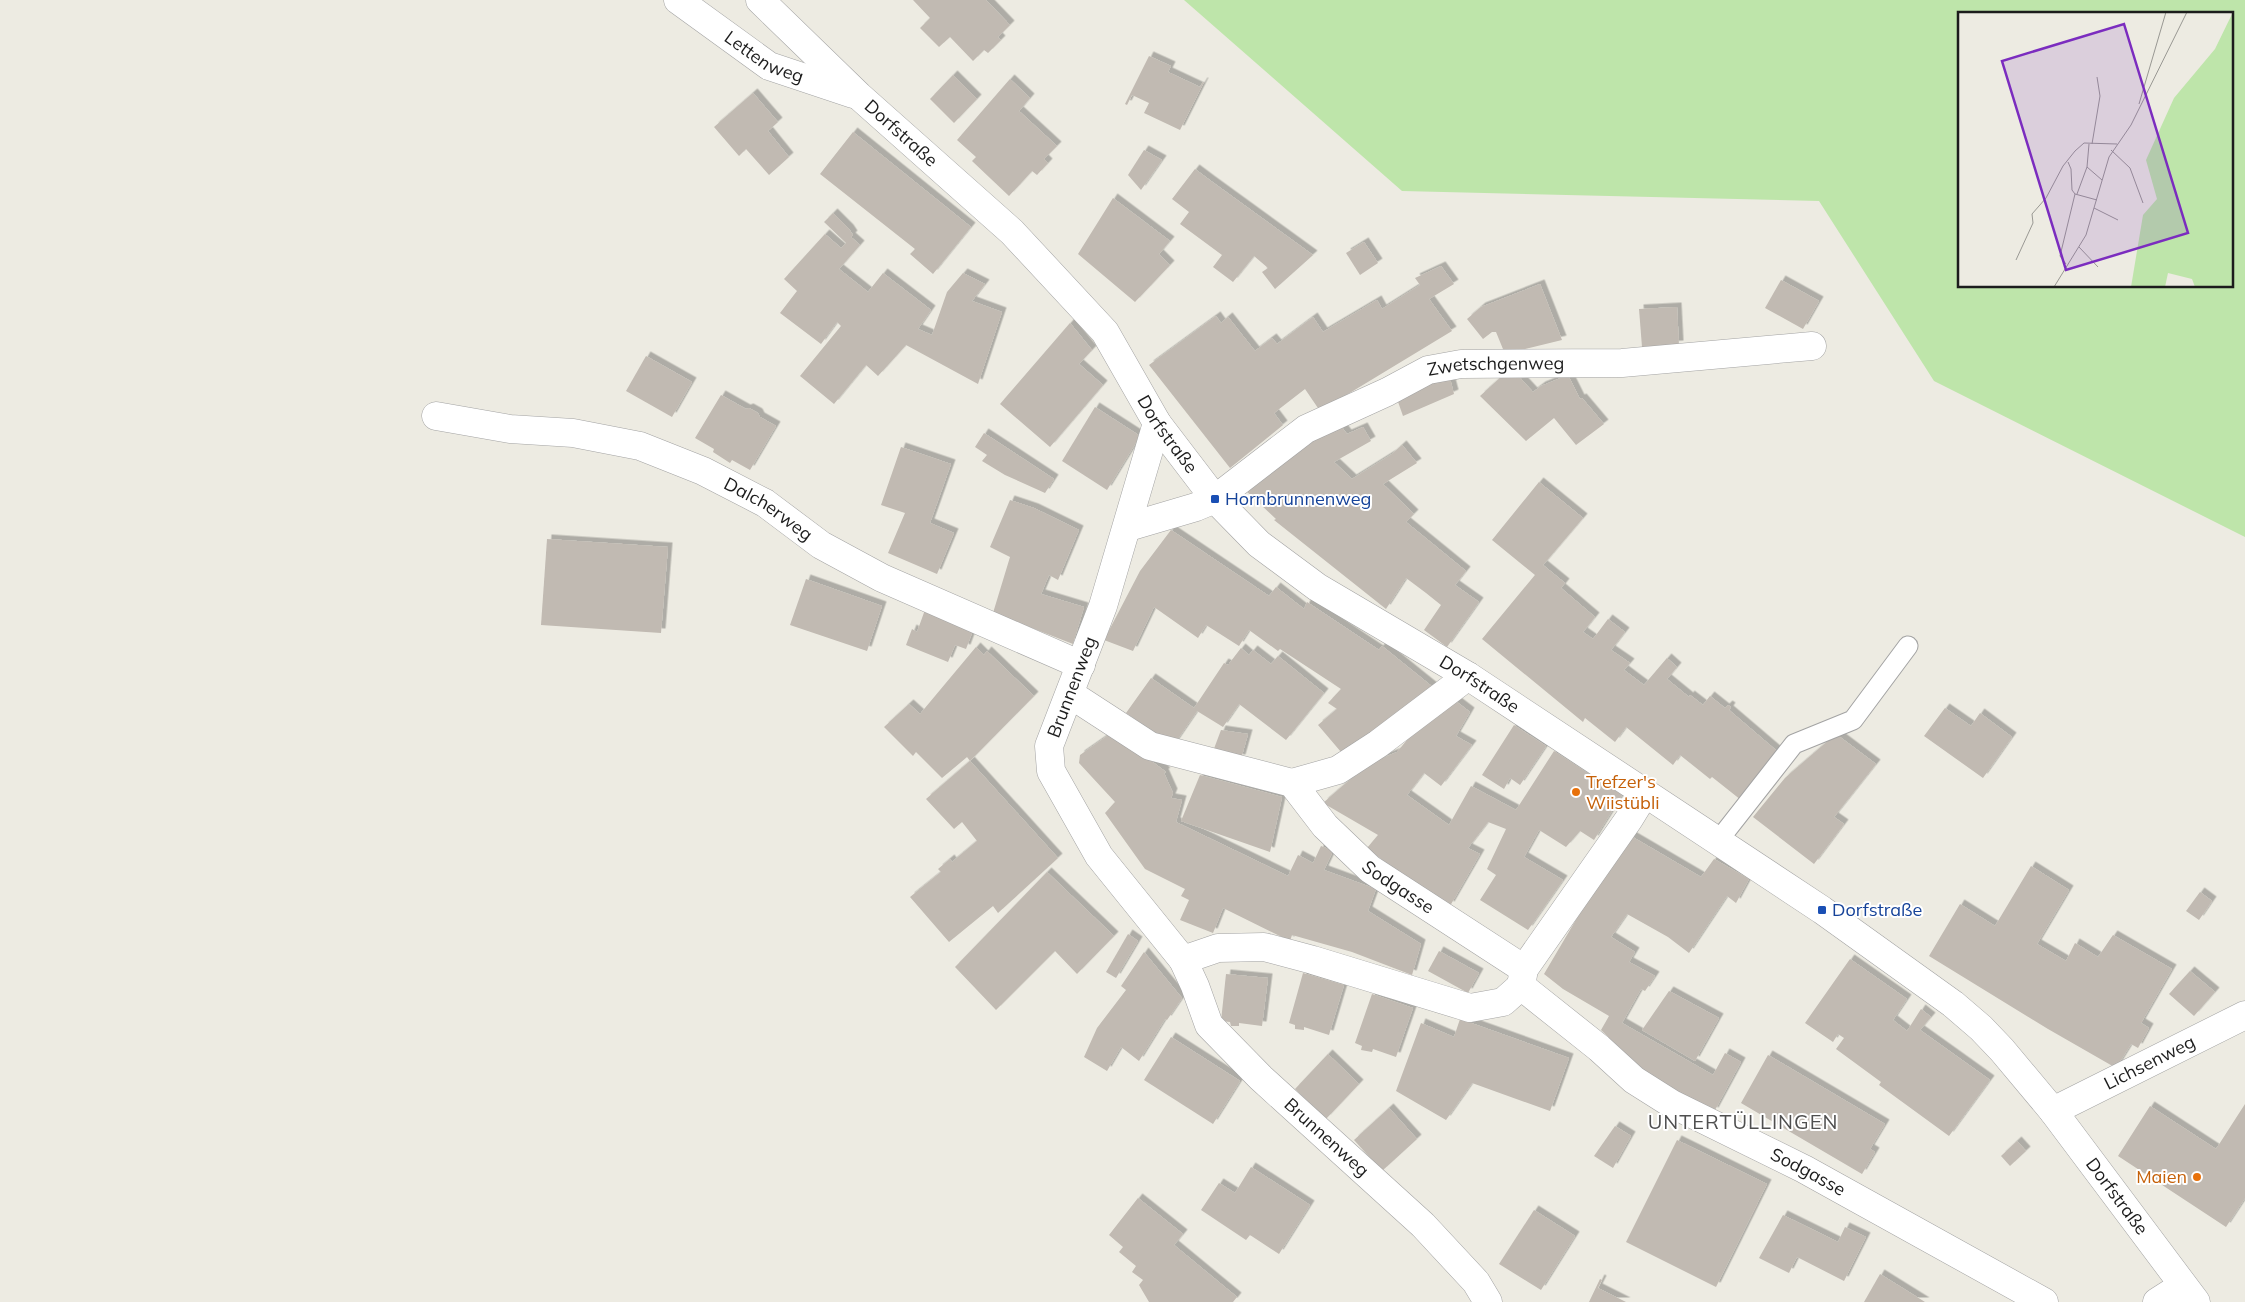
<svg xmlns="http://www.w3.org/2000/svg" width="2245" height="1302" font-family="Mulish,sans-serif">
<defs>
<filter id="shadow"><feDropShadow dx="4.5" dy="-4.5" stdDeviation="0" flood-color="#0004"/></filter>
</defs>
<rect width="100%" height="100%" fill="#edebe2"/>
<!-- grass -->
<path fill="#bee5aa" fill-rule="evenodd" d="M 1184,0 L 2245,0 L 2245,537 L 1934,381 L 1819,201 L 1402,191 ZM 1959,14 L 2231,14 L 2231,286 L 1959,286 Z"/>
<!-- building -->
<g fill="#c1bab2" filter="url(#shadow)">
<path d="M 913,0 L 986,0 L 1010,25 L 998,37 L 1001,40 L 988,53 L 984,50 L 973,61 L 950,37 L 939,47 L 920,28 L 930,18 Z"/>
<path d="M 1149,56 L 1171,66 L 1168,72 L 1200,87 L 1203,82 L 1204,82 L 1180,130 L 1144,113 L 1149,103 L 1132,95 L 1127,105 L 1125,104 Z"/>
<path d="M 953,75 L 977,99 L 954,123 L 930,99 Z"/>
<path d="M 1010,79 L 1030,98 L 1019,111 L 1057,146 L 1044,159 L 1048,163 L 1037,175 L 1032,171 L 1009,196 L 972,161 L 976,157 L 957,140 Z"/>
<path d="M 753,93 L 778,122 L 768,131 L 789,157 L 769,175 L 746,149 L 739,156 L 714,127 Z"/>
<path d="M 853,132 L 971,227 L 933,274 L 910,254 L 915,249 L 820,174 Z"/>
<path d="M 1144,150 L 1162,160 L 1141,190 L 1128,175 Z"/>
<path d="M 1195,169 L 1211,181 L 1313,255 L 1275,289 L 1262,272 L 1268,268 L 1254,256 L 1233,282 L 1213,267 L 1222,255 L 1180,224 L 1189,212 L 1172,199 Z"/>
<path d="M 1113,198 L 1170,241 L 1159,254 L 1170,265 L 1135,302 L 1078,254 Z"/>
<path d="M 833,213 L 849,229 L 853,235 L 851,237 L 860,245 L 839,269 L 868,292 L 883,273 L 931,310 L 918,329 L 932,335 L 947,292 L 963,273 L 985,284 L 972,301 L 1002,312 L 978,384 L 906,345 L 878,376 L 866,365 L 834,404 L 800,376 L 841,326 L 837,322 L 821,344 L 780,313 L 797,291 L 784,279 L 825,234 L 841,248 L 846,243 L 824,222 Z"/>
<path d="M 1364,242 L 1378,263 L 1360,275 L 1346,253 Z"/>
<path d="M 1441,266 L 1454,284 L 1429,299 L 1452,331 L 1320,411 L 1305,389 L 1274,413 L 1283,425 L 1230,468 L 1149,365 L 1216,316 L 1221,323 L 1228,317 L 1255,351 L 1272,338 L 1277,344 L 1313,317 L 1323,332 L 1377,300 L 1382,309 L 1420,285 L 1415,278 Z"/>
<path d="M 1781,280 L 1819,301 L 1803,329 L 1765,308 Z"/>
<path d="M 1540,284 L 1562,340 L 1505,354 L 1496,332 L 1492,332 L 1483,339 L 1467,319 L 1481,307 Z"/>
<path d="M 1677,307 L 1679,345 L 1642,347 L 1639,309 Z"/>
<path d="M 1070,323 L 1092,350 L 1079,364 L 1103,385 L 1050,447 L 1000,404 Z"/>
<path d="M 646,356 L 692,382 L 672,417 L 626,391 Z"/>
<path d="M 1511,368 L 1533,392 L 1541,386 L 1568,375 L 1580,399 L 1582,398 L 1604,424 L 1576,445 L 1554,418 L 1526,441 L 1480,396 Z"/>
<path d="M 1449,375 L 1454,394 L 1403,416 L 1397,399 Z"/>
<path d="M 721,395 L 746,409 L 749,408 L 758,413 L 760,417 L 776,426 L 750,470 L 732,460 L 730,463 L 713,452 L 714,449 L 695,438 Z"/>
<path d="M 1095,407 L 1140,436 L 1107,490 L 1062,461 Z"/>
<path d="M 1337,421 L 1347,434 L 1363,427 L 1371,441 L 1334,462 L 1352,479 L 1392,454 L 1402,445 L 1417,463 L 1383,484 L 1414,514 L 1406,522 L 1466,571 L 1455,585 L 1479,602 L 1447,647 L 1424,630 L 1441,605 L 1426,593 L 1406,578 L 1386,609 L 1274,520 L 1276,519 L 1244,489 Z"/>
<path d="M 984,433 L 1054,479 L 1045,493 L 1005,475 L 982,461 L 987,455 L 975,447 Z"/>
<path d="M 901,447 L 951,464 L 930,523 L 954,533 L 937,574 L 888,553 L 905,513 L 881,505 Z"/>
<path d="M 1539,482 L 1583,518 L 1543,565 L 1565,583 L 1561,588 L 1595,617 L 1583,632 L 1593,639 L 1608,619 L 1625,632 L 1611,650 L 1630,663 L 1624,670 L 1644,685 L 1667,658 L 1677,667 L 1667,679 L 1689,697 L 1690,695 L 1703,705 L 1710,696 L 1725,708 L 1728,705 L 1731,707 L 1729,710 L 1777,751 L 1741,800 L 1712,777 L 1710,779 L 1680,755 L 1673,765 L 1626,727 L 1615,742 L 1585,718 L 1583,722 L 1482,639 L 1535,575 L 1492,540 Z"/>
<path d="M 1010,500 L 1034,508 L 1079,530 L 1058,580 L 1049,575 L 1041,594 L 1084,607 L 1073,644 L 993,613 L 1010,557 L 990,547 Z"/>
<path d="M 1171,530 L 1269,596 L 1276,587 L 1304,609 L 1307,602 L 1379,650 L 1382,646 L 1434,688 L 1378,733 L 1341,752 L 1318,725 L 1337,709 L 1328,703 L 1341,689 L 1280,649 L 1278,651 L 1249,630 L 1239,646 L 1206,625 L 1198,638 L 1154,607 L 1133,651 L 1104,640 L 1140,571 Z"/>
<path d="M 547,539 L 668,547 L 661,633 L 541,625 Z"/>
<path d="M 806,579 L 882,606 L 867,651 L 790,625 Z"/>
<path d="M 926,607 L 975,625 L 966,649 L 955,645 L 948,662 L 906,645 L 912,629 L 917,632 Z"/>
<path d="M 976,647 L 984,655 L 987,651 L 1034,696 L 970,761 L 967,757 L 942,778 L 916,752 L 913,756 L 884,727 L 909,704 L 920,714 Z"/>
<path d="M 1241,648 L 1249,655 L 1253,650 L 1271,664 L 1278,656 L 1324,693 L 1286,740 L 1239,704 L 1223,727 L 1197,711 L 1173,746 L 1126,713 L 1151,678 L 1194,708 L 1224,663 L 1228,665 Z"/>
<path d="M 1453,699 L 1470,712 L 1456,736 L 1472,745 L 1441,786 L 1424,773 L 1407,795 L 1449,825 L 1471,786 L 1516,810 L 1554,751 L 1622,795 L 1594,840 L 1580,831 L 1566,847 L 1539,830 L 1524,857 L 1563,880 L 1528,930 L 1480,900 L 1496,875 L 1487,869 L 1506,829 L 1488,822 L 1468,848 L 1480,854 L 1450,906 L 1413,884 L 1367,848 L 1378,835 L 1323,803 L 1368,764 L 1397,752 L 1428,715 Z"/>
<path d="M 1945,708 L 1971,726 L 1980,713 L 2012,737 L 1983,778 L 1924,736 Z"/>
<path d="M 1514,725 L 1546,746 L 1520,785 L 1510,778 L 1504,789 L 1482,775 Z"/>
<path d="M 1221,730 L 1248,734 L 1241,759 L 1212,754 Z"/>
<path d="M 1113,732 L 1166,772 L 1164,773 L 1173,793 L 1171,798 L 1182,800 L 1176,822 L 1288,876 L 1298,855 L 1313,863 L 1321,846 L 1333,851 L 1324,870 L 1376,889 L 1368,911 L 1421,944 L 1412,975 L 1352,952 L 1292,935 L 1290,941 L 1223,908 L 1213,933 L 1180,920 L 1189,900 L 1181,896 L 1185,889 L 1145,869 L 1105,813 L 1115,802 L 1079,763 L 1080,755 Z"/>
<path d="M 1836,734 L 1876,764 L 1834,817 L 1844,824 L 1814,864 L 1753,817 L 1785,778 Z"/>
<path d="M 970,761 L 1058,858 L 998,913 L 993,906 L 949,942 L 910,897 L 941,872 L 938,869 L 950,859 L 952,862 L 977,841 L 962,822 L 954,829 L 926,799 Z"/>
<path d="M 1200,775 L 1282,797 L 1270,852 L 1181,821 Z"/>
<path d="M 1631,836 L 1701,877 L 1714,859 L 1749,879 L 1736,903 L 1727,896 L 1689,953 L 1668,937 L 1627,914 L 1611,937 L 1635,952 L 1629,962 L 1655,976 L 1645,991 L 1641,989 L 1622,1023 L 1713,1075 L 1725,1053 L 1741,1062 L 1714,1112 L 1632,1065 L 1634,1062 L 1601,1030 L 1609,1016 L 1563,989 L 1544,974 L 1577,918 Z"/>
<path d="M 2031,866 L 2069,890 L 2037,944 L 2066,961 L 2075,943 L 2098,957 L 2113,935 L 2172,969 L 2141,1023 L 2149,1028 L 2138,1048 L 2131,1044 L 2116,1068 L 2048,1029 L 1929,956 L 1960,904 L 1995,926 Z"/>
<path d="M 1047,872 L 1114,936 L 1077,974 L 1055,951 L 996,1010 L 955,967 Z"/>
<path d="M 2200,892 L 2212,901 L 2199,920 L 2186,911 Z"/>
<path d="M 1128,934 L 1138,941 L 1116,978 L 1106,972 Z"/>
<path d="M 1439,951 L 1479,973 L 1468,993 L 1428,971 Z"/>
<path d="M 1144,952 L 1182,998 L 1167,1020 L 1165,1019 L 1139,1061 L 1121,1047 L 1107,1071 L 1084,1057 L 1097,1028 L 1126,990 L 1121,986 Z"/>
<path d="M 1850,959 L 1907,999 L 1893,1020 L 1907,1031 L 1921,1009 L 1931,1017 L 1920,1030 L 1990,1080 L 1949,1136 L 1879,1085 L 1881,1082 L 1836,1049 L 1844,1038 L 1838,1034 L 1833,1042 L 1805,1023 Z"/>
<path d="M 2190,971 L 2215,992 L 2194,1016 L 2169,994 Z"/>
<path d="M 1303,973 L 1344,985 L 1329,1035 L 1304,1027 L 1304,1030 L 1295,1029 L 1295,1025 L 1289,1023 Z"/>
<path d="M 1226,974 L 1268,978 L 1262,1026 L 1239,1023 L 1239,1026 L 1231,1026 L 1230,1022 L 1221,1021 Z"/>
<path d="M 1669,991 L 1719,1018 L 1695,1061 L 1642,1030 Z"/>
<path d="M 1372,994 L 1413,1008 L 1396,1057 L 1373,1049 L 1372,1052 L 1361,1050 L 1362,1046 L 1355,1043 Z"/>
<path d="M 1460,1019 L 1569,1058 L 1550,1111 L 1472,1083 L 1446,1120 L 1396,1091 L 1421,1023 L 1454,1037 Z"/>
<path d="M 1171,1037 L 1240,1081 L 1213,1124 L 1144,1080 Z"/>
<path d="M 1328,1054 L 1359,1084 L 1326,1119 L 1295,1089 Z"/>
<path d="M 1768,1055 L 1885,1124 L 1870,1149 L 1875,1152 L 1862,1174 L 1741,1103 Z"/>
<path d="M 2245,1104 L 2245,1198 L 2226,1227 L 2118,1156 L 2150,1106 L 2216,1149 Z"/>
<path d="M 1389,1108 L 1417,1139 L 1382,1171 L 1354,1140 Z"/>
<path d="M 1615,1126 L 1631,1136 L 1613,1168 L 1594,1156 Z"/>
<path d="M 1677,1140 L 1767,1184 L 1716,1287 L 1626,1242 Z"/>
<path d="M 2017,1141 L 2026,1151 L 2010,1166 L 2001,1156 Z"/>
<path d="M 1251,1167 L 1310,1205 L 1279,1254 L 1250,1235 L 1246,1240 L 1201,1210 L 1219,1183 L 1235,1193 Z"/>
<path d="M 1138,1198 L 1183,1234 L 1174,1245 L 1237,1297 L 1233,1302 L 1149,1302 L 1139,1285 L 1143,1280 L 1132,1272 L 1136,1266 L 1119,1252 L 1123,1247 L 1109,1235 Z"/>
<path d="M 1534,1210 L 1575,1236 L 1541,1290 L 1499,1264 Z"/>
<path d="M 1783,1215 L 1838,1242 L 1845,1227 L 1866,1237 L 1844,1281 L 1797,1257 L 1789,1273 L 1759,1258 Z"/>
<path d="M 1880,1274 L 1925,1302 L 1864,1302 Z"/>
<path d="M 1600,1279 L 1602,1280 L 1598,1288 L 1626,1302 L 1589,1302 Z"/>
</g>
<g fill="none" stroke-linecap="round" stroke-linejoin="round">
<!-- service casing -->
<g stroke="#a3a3a3" stroke-width="21">
<path id="service" d="M 1718,841 L 1794,744 L 1853,720 L 1908,646"/>
</g>
<!-- minor casing -->
<g stroke="#a3a3a3" stroke-width="29">
<g id="minor">
<path id="s1" d="M 678,0 L 769,66 L 853,94"/>
<path id="s2" d="M 760,0 L 859,96 L 1012,232 L 1105,332 L 1157,423 L 1215,499 L 1259,544 L 1317,587 L 1468,676 L 1822,910 L 1953,1004 L 1981,1028 L 2002,1050 L 2053,1111 L 2196,1302"/>
<path id="s3" d="M 436,416 L 510,429 L 573,433 L 640,446 L 703,471 L 765,503 L 821,545 L 882,578 L 1081,665"/>
<path id="s4" d="M 1157,423 L 1103,606 L 1049,746 L 1051,771 L 1099,856 L 1183,960 L 1195,986 L 1209,1025 L 1261,1078 L 1423,1225 L 1476,1282 L 1488,1302"/>
<path id="s5" d="M 1128,527 L 1196,507 L 1215,499 L 1306,429 L 1387,392 L 1428,370 L 1461,364 L 1622,363 L 1812,346"/>
<path id="s6" d="M 1070,694 L 1150,746 L 1292,783 L 1325,826 L 1370,869 L 1524,969"/>
<path d="M 1292,783 L 1338,770 L 1378,744 L 1468,676"/>
<path d="M 1183,960 L 1218,948 L 1264,947 L 1313,960 L 1470,1008 L 1503,1002 L 1521,986"/>
<path id="s7" d="M 1521,986 L 1599,1048 L 1634,1080 L 1672,1104 L 1804,1169 L 2044,1302"/>
<path d="M 1521,986 L 1524,969 L 1629,819 L 1645,793"/>
<path id="s8" d="M 2053,1111 L 2245,1015"/>
<path d="M 2157,1302 L 2182,1286"/>
</g>
</g>
<!-- service -->
<use href="#service" stroke="#fff" stroke-width="19"/>
<!-- minor -->
<use href="#minor" stroke="#fff" stroke-width="28"/>
</g>
<!-- markers -->
<g fill="#1a4fb4" stroke="#fff" stroke-width="2">
<rect x="1210" y="494" width="10" height="10" rx="2.5"/>
<rect x="1817" y="905" width="10" height="10" rx="2.5"/>
</g>
<g fill="#e8710a" stroke="#fff" stroke-width="2">
<circle cx="1576" cy="792" r="5"/>
<circle cx="2197" cy="1177" r="5"/>
</g>
<g text-anchor="middle" stroke-width="4" stroke-linejoin="round" paint-order="stroke">
<!-- street labels -->
<g font-size="18" fill="#1c1c1c" stroke="#fff">
<text dy="6" stroke="none"><textPath href="#s1" startOffset="104">Lettenweg</textPath></text>
<text dy="6" stroke="none"><textPath href="#s2" startOffset="194">Dorfstraße</textPath></text>
<text dy="6" stroke="none"><textPath href="#s5" startOffset="410">Zwetschgenweg</textPath></text>
<text dy="6" stroke="none"><textPath href="#s2" startOffset="599">Dorfstraße</textPath></text>
<text dy="6" stroke="none"><textPath href="#s3" startOffset="350">Dalcherweg</textPath></text>
<text dy="6" stroke="none"><textPath href="#s2" startOffset="1004">Dorfstraße</textPath></text>
<text transform="translate(1072 687) rotate(-69)" y="6">Brunnenweg</text>
<text dy="6" stroke="none"><textPath href="#s6" startOffset="392">Sodgasse</textPath></text>
<text dy="6" stroke="none"><textPath href="#s8" startOffset="108">Lichsenweg</textPath></text>
<text dy="6" stroke="none"><textPath href="#s4" startOffset="830">Brunnenweg</textPath></text>
<text dy="6" stroke="none"><textPath href="#s7" startOffset="344">Sodgasse</textPath></text>
<text dy="6" stroke="none"><textPath href="#s2" startOffset="1829">Dorfstraße</textPath></text>
</g>
<!-- transit labels -->
<g font-size="18" fill="#164399" stroke="#fff" text-anchor="start">
<text x="1225" y="505">Hornbrunnenweg</text>
<text x="1832" y="916">Dorfstraße</text>
</g>
<!-- food labels -->
<g font-size="18" fill="#c56008" stroke="#fff" text-anchor="start">
<text x="1586" y="788">Trefzer's<tspan x="1586" dy="21">Wiistübli</tspan></text>
<text x="2187" y="1183" text-anchor="end">Maien</text>
</g>
<!-- quarter labels -->
<g font-size="20" letter-spacing="1" fill="#4f4f4f" stroke="#fff">
<text x="1743" y="1129">UNTERTÜLLINGEN</text>
</g>
</g>
<!-- overview -->
<g transform="translate(1958 12)">
<rect width="275" height="275" fill="#edebe2"/>
<path d="M 275,0 L 275,275 L 237,275 L 234,267 L 210,261 L 207,275 L 173,275 L 185,203 L 199,187 L 188,148 L 216,86 L 257,37 Z" fill="#bee5aa"/>
<path fill="none" stroke="#999893" stroke-width="1" d="M 181,92 L 208,0M 134,132 L 142,84 L 139,65M 153,138 L 172,156 L 185,191M 110,150 L 113,157 L 114,178 L 117,182M 129,155 L 144,168M 117,182 L 139,188M 119,182 L 129,155 L 131,132M 136,196 L 160,208M 121,235 L 140,255M 58,248 L 75,211 L 74,202 L 88,186 L 105,154 L 117,139 L 126,131 L 159,132M 108,252 L 102,244 L 117,182M 96,275 L 128,223 L 151,145 L 173,113 L 229,0"/>
<path fill="#7b2cbf" fill-opacity="0.15" stroke="#7b2cbf" stroke-width="2.5" d="M 166,12 L 230,221 L 108,258 L 44,49 Z"/>
<rect width="275" height="275" fill="none" stroke="#1c1c1c" stroke-width="2.5"/>
</g>
</svg>
